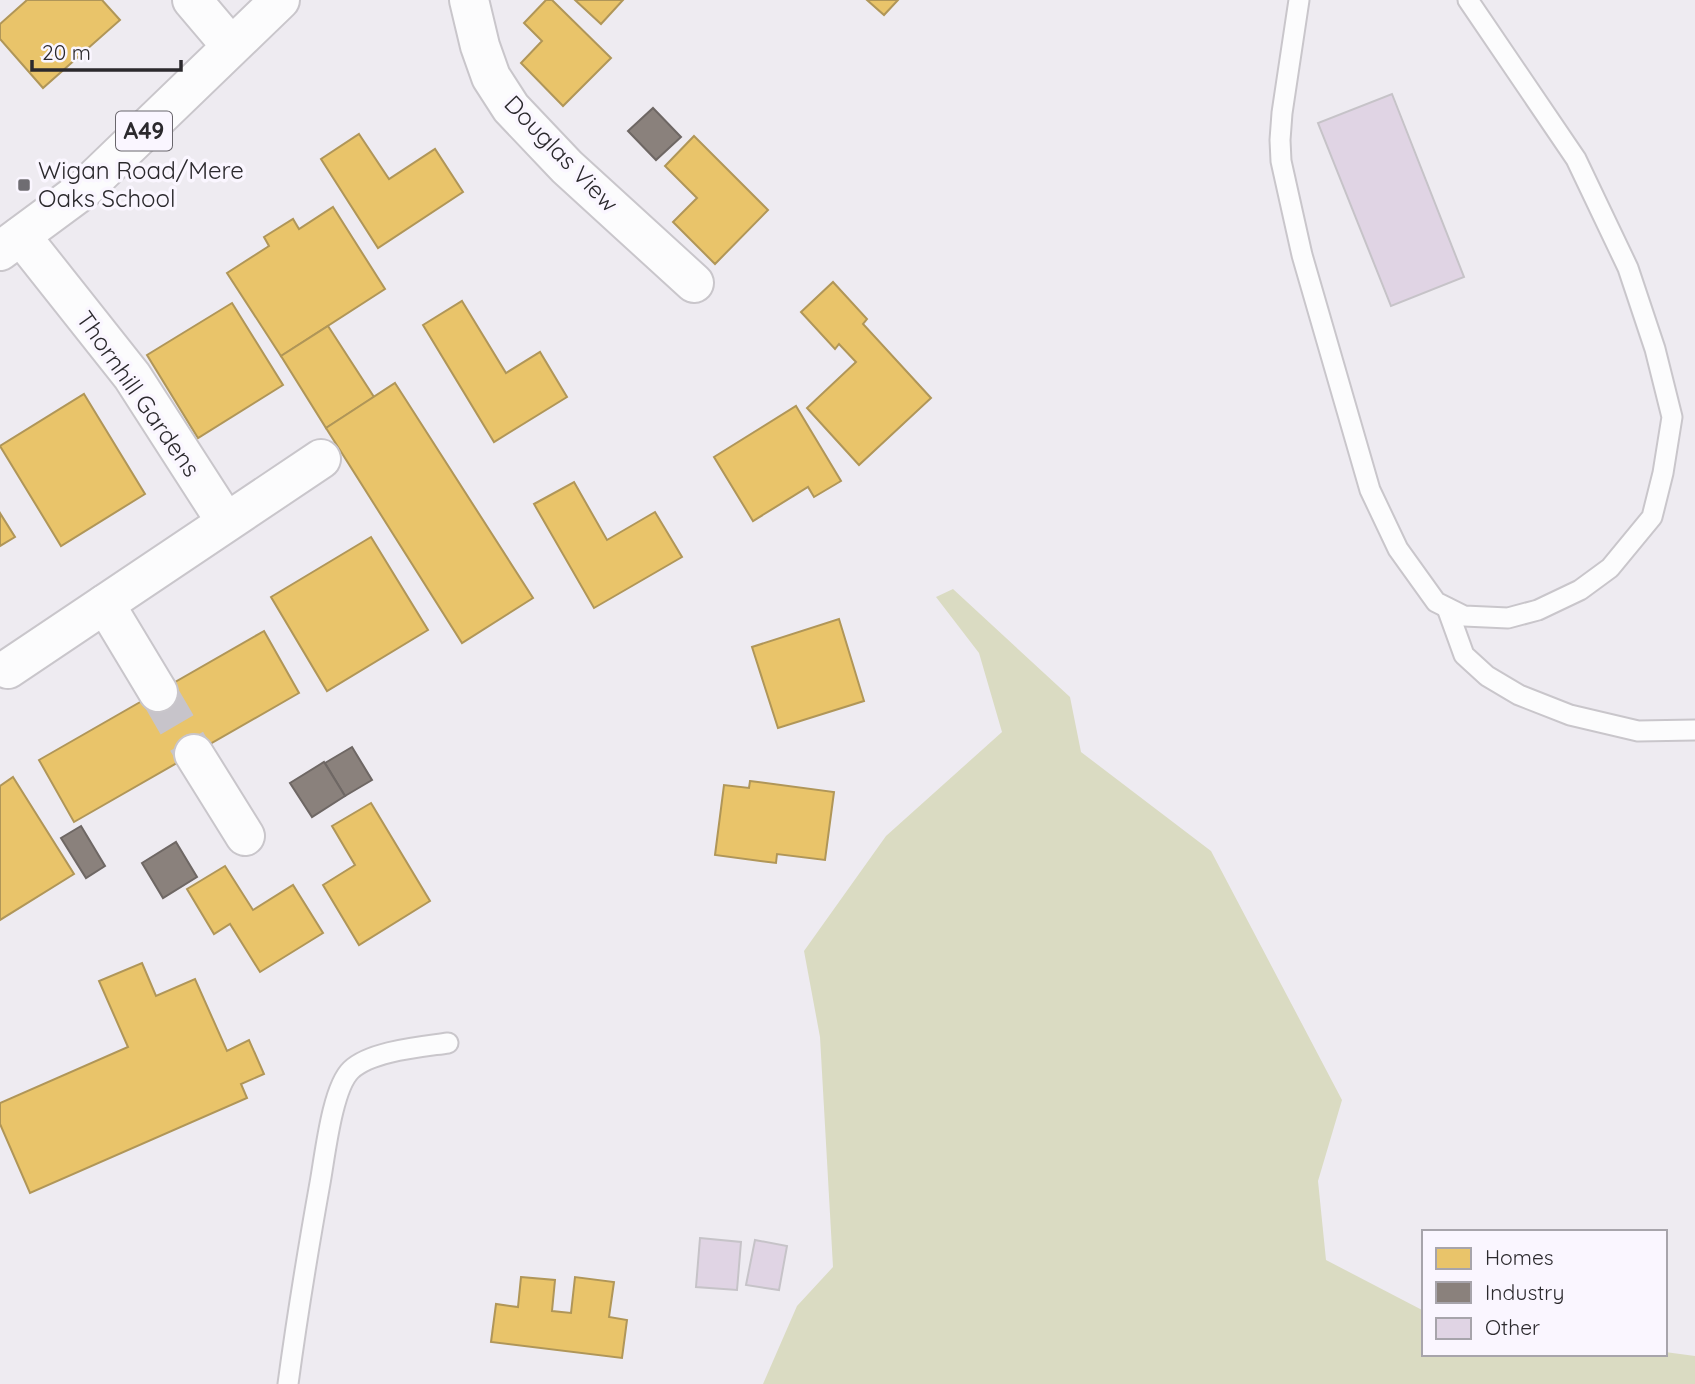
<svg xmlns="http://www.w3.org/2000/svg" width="1695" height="1384" font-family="Quicksand,sans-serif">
<rect width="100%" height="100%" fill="#eeebf1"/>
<!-- green -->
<path fill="#dadbc2" d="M 953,589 L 1070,697 L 1081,752 L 1211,851 L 1342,1100 L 1318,1181 L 1326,1260 L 1424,1311 L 1424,1354 L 1665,1354 L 1665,1352 L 1695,1356 L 1695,1384 L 763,1384 L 797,1306 L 833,1267 L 820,1037 L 804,951 L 886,836 L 1002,732 L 979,653 L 936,597 Z"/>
<!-- homes -->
<g fill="#e9c46a" stroke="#b09658" stroke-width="2">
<path d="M 27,0 L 102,0 L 120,20 L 43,88 L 0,39 L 0,24 Z"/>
<path d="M 546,0 L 552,0 L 611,58 L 563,106 L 521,63 L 542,41 L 524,23 Z"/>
<path d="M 575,0 L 623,0 L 601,24 Z"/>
<path d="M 867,0 L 898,0 L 884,15 Z"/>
<path d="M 359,134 L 389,179 L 435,149 L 463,192 L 378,248 L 321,159 Z"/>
<path d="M 694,136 L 768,210 L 715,264 L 673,222 L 697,198 L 665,166 Z"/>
<path d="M 333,207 L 385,289 L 281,356 L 227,273 L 269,246 L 264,237 L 293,219 L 299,229 Z"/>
<path d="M 833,282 L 867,319 L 863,324 L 931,398 L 859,465 L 807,408 L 856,362 L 839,344 L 835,349 L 801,312 Z"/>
<path d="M 462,301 L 506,373 L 540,352 L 567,397 L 494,442 L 423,325 Z"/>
<path d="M 232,303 L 283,385 L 198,438 L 147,355 Z"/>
<path d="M 328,326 L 374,397 L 326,428 L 281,356 Z"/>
<path d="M 395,383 L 533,598 L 462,643 L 326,428 Z"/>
<path d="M 84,394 L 145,494 L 61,546 L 0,446 Z"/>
<path d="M 796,406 L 841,481 L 814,497 L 808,487 L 753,521 L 714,457 Z"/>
<path d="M 574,482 L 607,540 L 655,512 L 682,557 L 594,608 L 534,504 Z"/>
<path d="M 0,513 L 15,537 L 0,546 Z"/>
<path d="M 371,537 L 428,630 L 327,691 L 271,597 Z"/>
<path d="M 839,619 L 864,701 L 778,728 L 752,647 Z"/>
<path d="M 264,631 L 299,693 L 74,822 L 39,760 Z"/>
<path d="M 13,777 L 74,874 L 0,920 L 0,786 Z"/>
<path d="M 750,781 L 834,792 L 825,860 L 777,854 L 776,863 L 715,855 L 724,785 L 749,788 Z"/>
<path d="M 371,803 L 430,901 L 359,945 L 323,885 L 355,865 L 332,826 Z"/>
<path d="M 225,866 L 253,910 L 293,885 L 323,933 L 260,972 L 230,924 L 214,934 L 187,889 Z"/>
<path d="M 142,963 L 156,996 L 195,979 L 227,1051 L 249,1040 L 264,1074 L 241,1084 L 247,1098 L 30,1193 L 0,1124 L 0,1103 L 128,1047 L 99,981 Z"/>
<path d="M 521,1277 L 555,1280 L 552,1311 L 571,1313 L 575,1277 L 614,1282 L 609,1317 L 627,1320 L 622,1358 L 491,1342 L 496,1304 L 518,1307 Z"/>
</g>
<!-- industry -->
<g fill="#8a817c" stroke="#6e6764" stroke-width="2">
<path d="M 653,108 L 681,137 L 656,160 L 628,131 Z"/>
<path d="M 352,747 L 372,780 L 345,796 L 325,763 Z"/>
<path d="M 324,762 L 345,796 L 312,817 L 290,783 Z"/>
<path d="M 81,826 L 105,866 L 86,878 L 61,838 Z"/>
<path d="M 176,842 L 197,877 L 163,898 L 142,863 Z"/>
</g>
<!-- building -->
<g fill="#e0d4e4" stroke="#c6c3c8" stroke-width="2">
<path d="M 1392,94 L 1464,277 L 1391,306 L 1318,123 Z"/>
<path d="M 700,1238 L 741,1242 L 737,1290 L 696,1287 Z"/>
<path d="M 755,1240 L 787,1246 L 779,1290 L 746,1285 Z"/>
</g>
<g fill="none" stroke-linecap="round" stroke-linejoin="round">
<!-- street-tunnel -->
<path stroke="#c7c4ca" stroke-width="38" stroke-dasharray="38 19" stroke-linecap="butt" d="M 158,692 L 194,754"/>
<!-- lane casing -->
<g stroke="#c9c6cb" stroke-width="23">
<g id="lane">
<path d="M 1299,0 L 1282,113 L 1280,140 L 1281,161 L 1302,255 L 1370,490 L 1398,549 L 1436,602 L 1464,616 L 1508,618 L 1538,610 L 1580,590 L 1610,568 L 1652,517 L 1663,473 L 1672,417 L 1655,349 L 1628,268 L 1576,159 L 1468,0"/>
<path d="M 1447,608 L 1464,655 L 1487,676 L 1519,695 L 1570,715 L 1638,731 L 1695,730"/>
<path d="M 288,1384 C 297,1317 308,1250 320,1183 C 325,1156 332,1088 351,1070 C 371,1051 421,1047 448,1043"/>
</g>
</g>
<!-- street casing -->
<g stroke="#c9c6cb" stroke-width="42">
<g id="street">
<path d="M 192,0 L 231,46"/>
<path d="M 469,0 L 480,46 L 491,77 L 511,108 L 567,167 L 694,283"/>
<path d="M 21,236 L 132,376 L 226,522"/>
<path d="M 105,604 L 158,692"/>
<path d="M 8,669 L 321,459"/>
<path d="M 194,754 L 245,836"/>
</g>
</g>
<!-- highway casing -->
<g stroke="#c9c6cb" stroke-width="42">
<path id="highway" d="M 0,251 L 84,189 L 280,0"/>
</g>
<!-- lane -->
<use href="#lane" stroke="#fcfcfd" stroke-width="19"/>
<!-- street -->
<use href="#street" stroke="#fcfcfd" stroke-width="38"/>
<!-- highway -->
<use href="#highway" stroke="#fcfcfd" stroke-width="38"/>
</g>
<!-- markers -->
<rect fill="#6f6d72" stroke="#faf6ff" stroke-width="2.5" x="17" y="178" width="14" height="14" rx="3.5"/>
<g text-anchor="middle" stroke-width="7" stroke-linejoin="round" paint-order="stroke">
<!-- shield labels -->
<rect fill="#faf6ff" stroke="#69666c" stroke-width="2" x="116" y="111.5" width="56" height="39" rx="5"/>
<g font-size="23" font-weight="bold" fill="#2b292d">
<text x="144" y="139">A49</text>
</g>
<!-- street labels -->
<g font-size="24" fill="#2b292d" stroke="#faf6ff">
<text transform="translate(561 154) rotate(46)" y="8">Douglas View</text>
<text transform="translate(138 394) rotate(55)" y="8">Thornhill Gardens</text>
</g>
<!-- poi labels -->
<g font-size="24" fill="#2b292d" stroke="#faf6ff" text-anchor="start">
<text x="38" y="179">Wigan Road/Mere<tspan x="38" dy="28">Oaks School</tspan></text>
</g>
</g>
<!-- legend -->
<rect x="1422" y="1230" width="245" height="126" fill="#faf6ff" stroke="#a7a4ab" stroke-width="2"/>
<rect x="1436" y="1248" width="35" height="21" fill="#e9c46a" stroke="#a7a4ab" stroke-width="2"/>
<text x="1485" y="1265" font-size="21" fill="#2b292d">Homes</text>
<rect x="1436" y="1282" width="35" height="21" fill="#8a817c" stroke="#a7a4ab" stroke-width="2"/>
<text x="1485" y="1300" font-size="21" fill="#2b292d">Industry</text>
<rect x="1436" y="1318" width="35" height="21" fill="#e0d4e4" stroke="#a7a4ab" stroke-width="2"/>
<text x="1485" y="1335" font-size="21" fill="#2b292d">Other</text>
<!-- scale -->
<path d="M32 60v10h149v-10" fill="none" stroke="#2b292d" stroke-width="3.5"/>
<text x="42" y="60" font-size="21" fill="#2b292d" stroke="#faf6ff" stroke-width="5" paint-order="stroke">20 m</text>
</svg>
